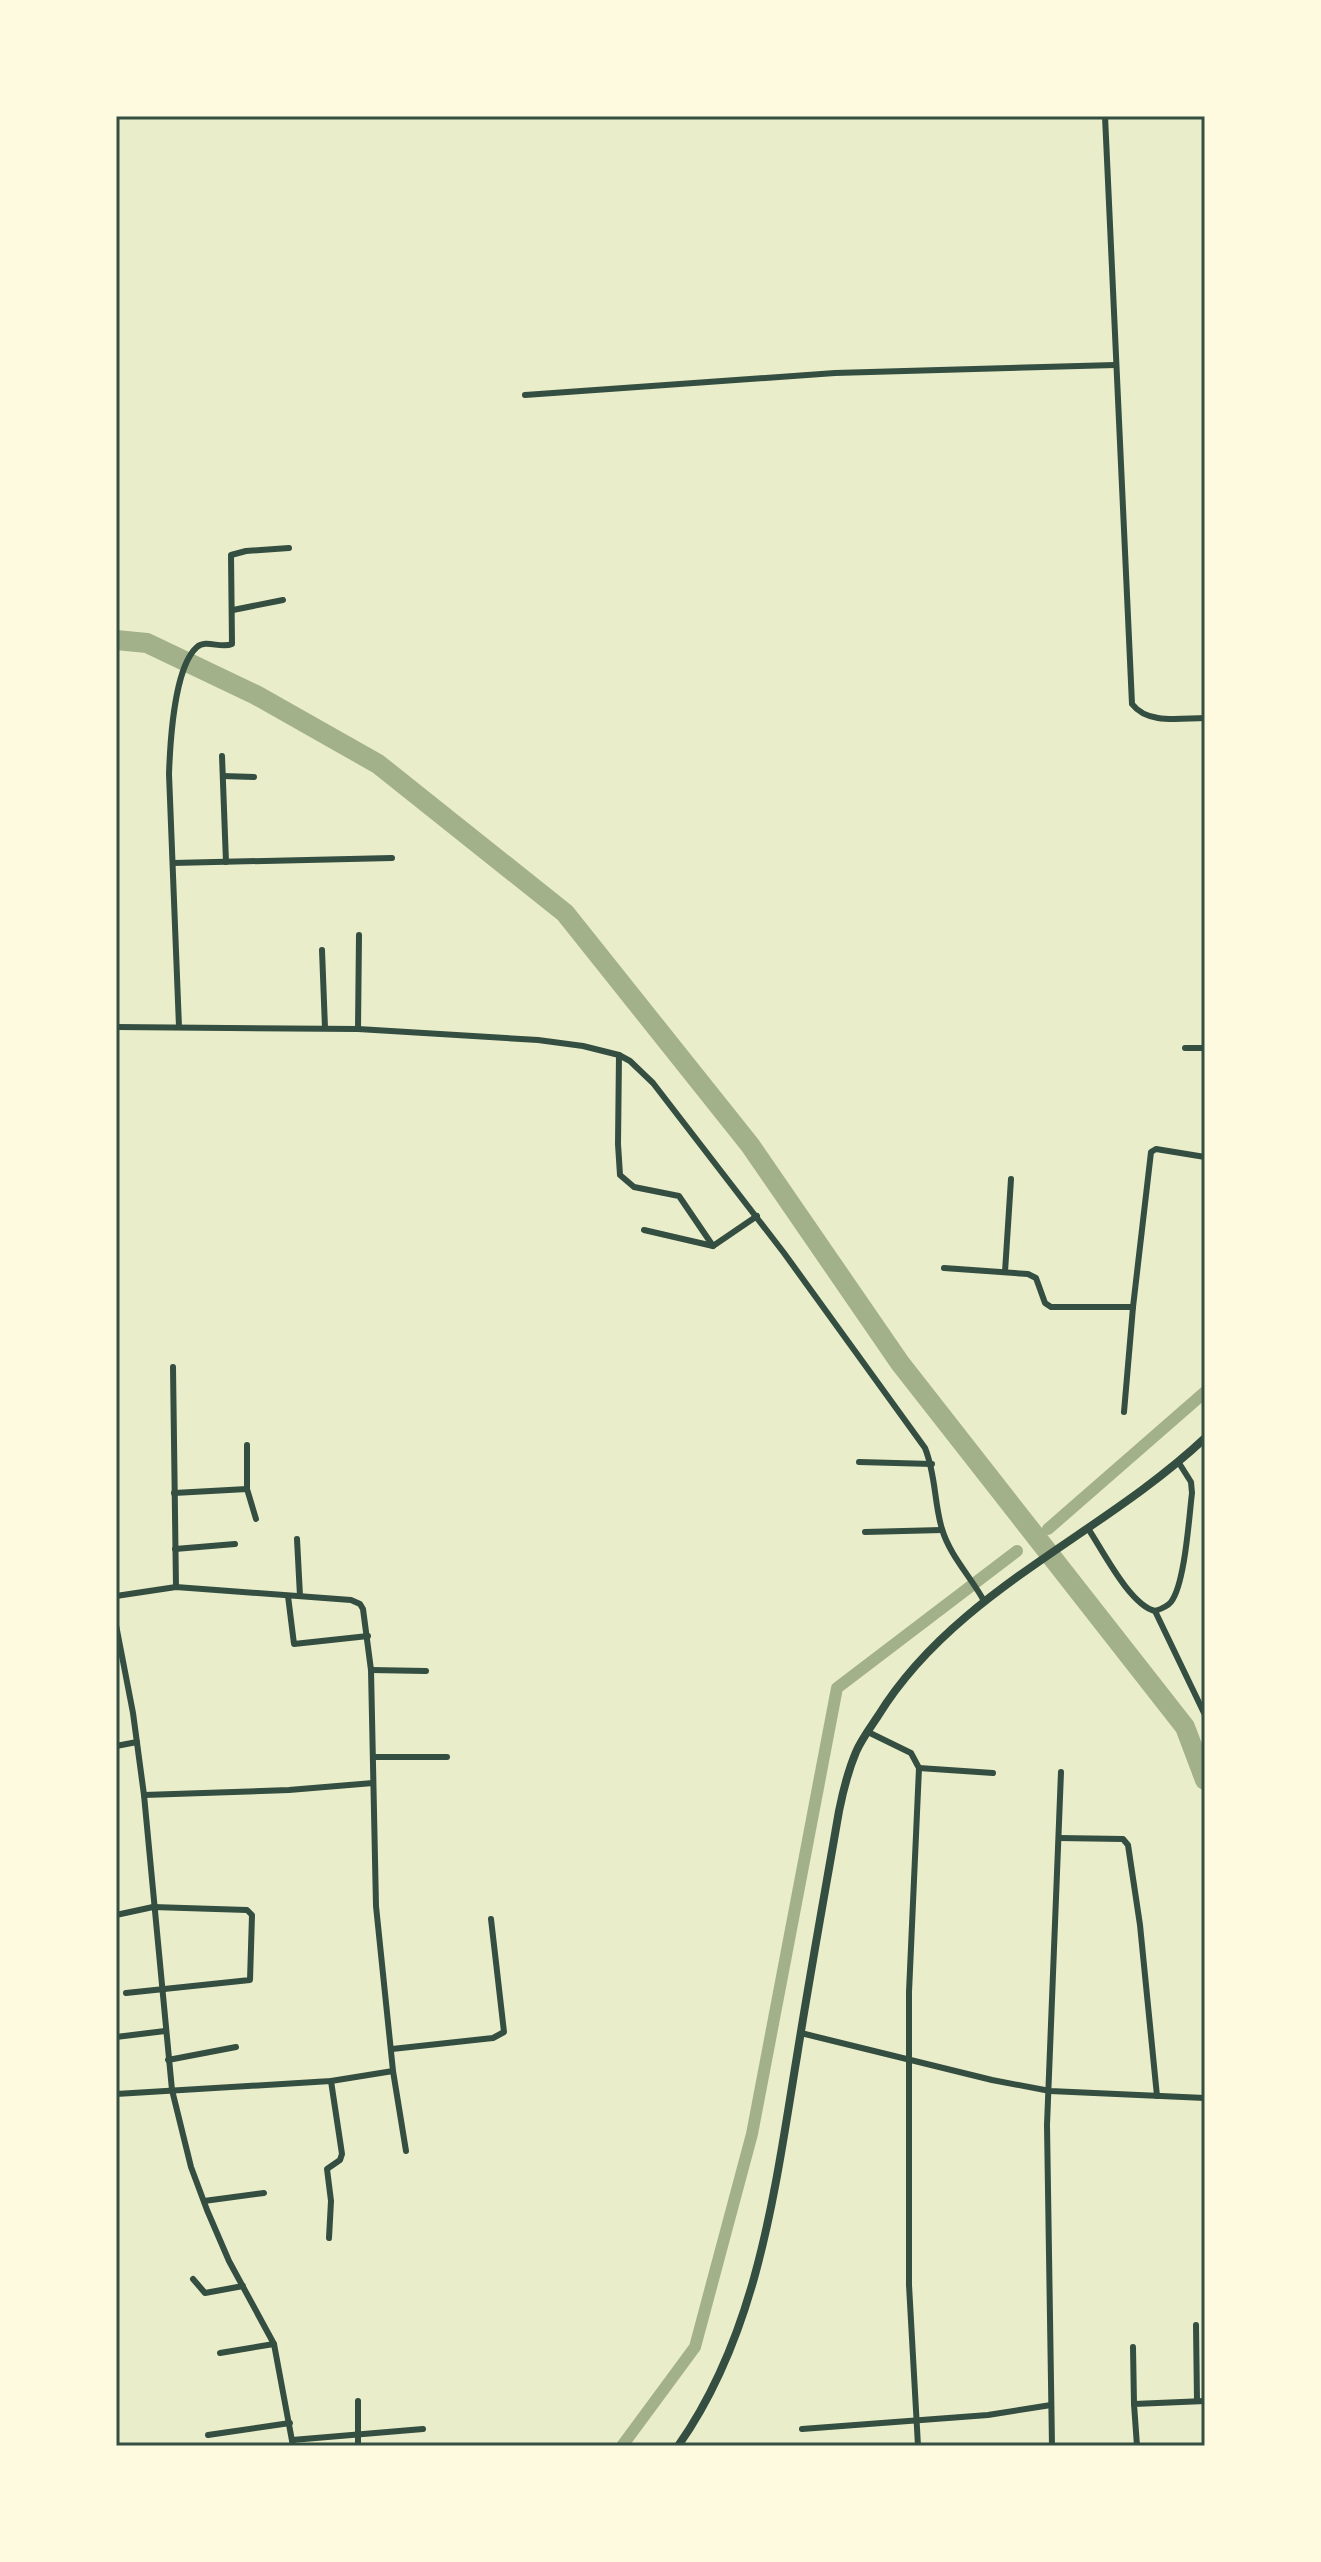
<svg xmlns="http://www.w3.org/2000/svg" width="1321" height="2562" font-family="Lato,sans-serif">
<rect width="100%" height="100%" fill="#e9edc9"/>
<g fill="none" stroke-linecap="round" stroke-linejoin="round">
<!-- canal -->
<g stroke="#a3b18a" stroke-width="12">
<path d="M 1048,1529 L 1205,1392"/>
<path d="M 622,2446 L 695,2347 L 752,2134 L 837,1688 L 1017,1551"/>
</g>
<!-- river -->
<path stroke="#a3b18a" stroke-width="20" d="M 116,640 L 147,643 L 256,695 L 378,764 L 565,913 L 750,1145 L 900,1363 L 1185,1727 L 1205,1780"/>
<!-- minor -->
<g stroke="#344e41" stroke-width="6">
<path d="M 1105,116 L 1132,704 C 1148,725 1181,718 1205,718"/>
<path d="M 525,395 L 835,373 L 1115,365"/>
<path d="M 233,610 L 283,600"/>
<path d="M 222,756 L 226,862"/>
<path d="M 223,776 L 254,777"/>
<path d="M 1205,826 L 1205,832"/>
<path d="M 173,863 L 392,858"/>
<path d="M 322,950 L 325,1028"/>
<path d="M 116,1027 L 358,1029 L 538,1040 L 583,1046 L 619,1055 L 630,1061 L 653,1083 L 784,1253 L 925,1448 C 936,1475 934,1503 942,1529 C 950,1556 971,1577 984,1601"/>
<path d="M 179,1027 L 169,774 C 170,745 174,667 197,647 C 206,639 221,649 232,644 L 231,555 L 246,551 L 289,548"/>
<path d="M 358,1029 L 359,935"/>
<path d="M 1185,1048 L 1205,1048"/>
<path d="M 619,1055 L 618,1144 L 620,1175 L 634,1187 L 679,1196 L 713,1246"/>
<path d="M 644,1230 L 713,1246 L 757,1216"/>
<path d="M 944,1268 L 1028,1274 L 1036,1278 L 1045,1303 L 1051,1307 L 1133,1307"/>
<path d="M 1005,1272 L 1011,1179"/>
<path d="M 173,1367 L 176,1587"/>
<path d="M 1124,1412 L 1133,1307 L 1151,1152 L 1156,1149 L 1205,1157"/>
<path d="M 859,1462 L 932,1464"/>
<path d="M 247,1489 L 247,1445"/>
<path d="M 174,1493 L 247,1489 L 256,1519"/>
<path d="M 1089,1530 C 1103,1551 1130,1605 1155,1611 C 1161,1609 1167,1607 1171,1602 C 1185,1584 1189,1517 1192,1493 L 1191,1482 L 1179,1463"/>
<path d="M 865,1532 L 942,1530"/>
<path d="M 297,1539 L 300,1596"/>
<path d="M 175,1549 L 235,1544"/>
<path d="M 116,1596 L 176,1587 L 351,1600 L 360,1604 L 363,1609 L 371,1670 L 376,1906 L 393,2071 L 331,2081 L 116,2094"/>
<path d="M 288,1596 L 294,1644 L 368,1636"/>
<path d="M 1155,1611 L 1205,1715"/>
<path d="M 116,1625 L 133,1713 L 144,1795 L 172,2090 L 191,2167 L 207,2210 L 229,2261 L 274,2344 L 293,2446"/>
<path d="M 371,1670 L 426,1671"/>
<path d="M 868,1732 L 911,1753 L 919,1768 L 909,1992 L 909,2285 L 918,2446"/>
<path d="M 116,1746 L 137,1742"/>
<path d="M 374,1757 L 447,1757"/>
<path d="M 919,1768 L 993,1773"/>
<path d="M 144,1795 L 289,1790 L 373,1783"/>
<path d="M 1059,1838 L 1123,1839 L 1128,1845 L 1140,1925 L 1157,2096"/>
<path d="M 116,1915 L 153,1907 L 247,1910 L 252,1915 L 250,1980 L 126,1993"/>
<path d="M 801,2033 L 992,2080 L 1050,2091 L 1205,2098"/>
<path d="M 116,2037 L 165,2031"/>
<path d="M 392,2049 L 493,2038 L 504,2032 L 491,1919"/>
<path d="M 168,2060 L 236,2047"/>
<path d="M 393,2071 L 406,2151"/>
<path d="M 204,2201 L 264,2193"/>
<path d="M 329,2238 L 331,2201 L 327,2169 L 340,2160 L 342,2154 L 331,2081"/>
<path d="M 193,2279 L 205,2293 L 243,2286"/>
<path d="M 1196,2325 L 1197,2401"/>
<path d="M 1133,2347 L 1134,2404"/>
<path d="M 220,2353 L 274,2344"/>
<path d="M 802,2429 L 988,2415 L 1051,2405"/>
<path d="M 208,2435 L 290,2423"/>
<path d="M 292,2440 L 423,2429"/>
<path d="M 358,2446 L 358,2401"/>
<path d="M 1052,2446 L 1047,2125 L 1061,1772"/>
<path d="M 1137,2446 L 1134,2404 L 1205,2401"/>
</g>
<!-- tertiary -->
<path stroke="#344e41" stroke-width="8" d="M 678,2446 C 758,2333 775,2189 797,2056 C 810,1974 825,1892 839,1811 C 843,1791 848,1771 856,1752 C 861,1740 870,1728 878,1716 C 955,1591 1101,1536 1205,1438"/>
</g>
<!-- border -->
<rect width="1321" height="2562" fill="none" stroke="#fefae0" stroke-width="236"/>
<rect x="118" y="118" width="1085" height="2326" fill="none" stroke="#344e41" stroke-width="3"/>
</svg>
